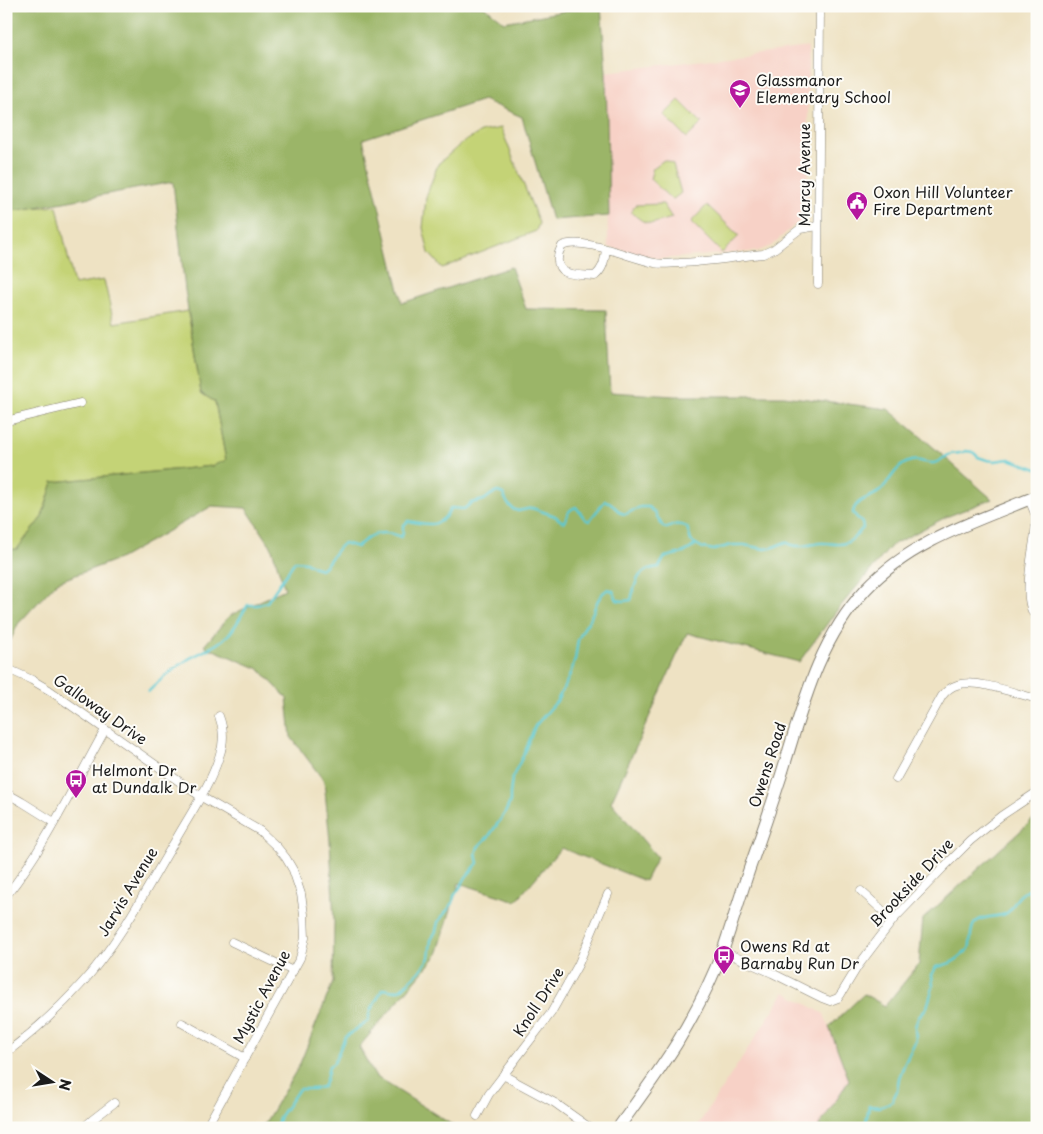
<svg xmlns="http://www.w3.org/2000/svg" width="1043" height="1134" font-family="'Playpen Sans',sans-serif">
<rect width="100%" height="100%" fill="#fdfcf7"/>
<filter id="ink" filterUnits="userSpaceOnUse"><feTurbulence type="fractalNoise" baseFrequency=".02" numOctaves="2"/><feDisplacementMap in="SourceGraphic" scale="10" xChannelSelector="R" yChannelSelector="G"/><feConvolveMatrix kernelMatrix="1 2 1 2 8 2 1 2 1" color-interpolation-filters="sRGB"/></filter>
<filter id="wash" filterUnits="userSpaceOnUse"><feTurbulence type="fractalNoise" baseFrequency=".0096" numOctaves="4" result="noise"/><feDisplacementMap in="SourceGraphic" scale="20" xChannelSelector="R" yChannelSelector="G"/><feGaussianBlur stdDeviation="1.12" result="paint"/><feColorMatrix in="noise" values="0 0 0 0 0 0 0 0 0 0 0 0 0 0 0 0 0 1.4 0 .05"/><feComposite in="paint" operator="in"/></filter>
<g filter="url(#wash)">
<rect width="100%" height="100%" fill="#eee2c3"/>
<!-- built -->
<g fill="#f7d1c6">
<path d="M 808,47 L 808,220 L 797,223 L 771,246 L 758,251 L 659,259 L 608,247 L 606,72 Z"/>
<path d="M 785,992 L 824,1014 L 849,1080 L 818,1128 L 696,1128 Z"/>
</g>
<!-- green -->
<g fill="#c4d376" stroke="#707849">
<path d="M 679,100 L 702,123 L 687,138 L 664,115 Z"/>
<path d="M 501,128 L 539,223 L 536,231 L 442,268 L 429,253 L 423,228 L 426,197 L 438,164 L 462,143 L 481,132 Z"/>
<path d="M 664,160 L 673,164 L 681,193 L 672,200 L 650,179 L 653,168 Z"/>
<path d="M 663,204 L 672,218 C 650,224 649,228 631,212 L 635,205 Z"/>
<path d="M 707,205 L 739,236 L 722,253 L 691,222 Z"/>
<path d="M 57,206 L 74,285 L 104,280 L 114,323 L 188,311 L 201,393 L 215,402 L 226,461 L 212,466 L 53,482 L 42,517 L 17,549 L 6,550 L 6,210 Z"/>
</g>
<!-- forest -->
<g fill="#9bb567" stroke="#5c6842">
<path d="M 6,6 L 484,6 L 504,22 L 592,6 L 601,6 L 606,72 L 609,216 L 552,220 L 522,117 L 483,100 L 363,139 L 402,303 L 511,267 L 526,309 L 606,310 L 610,392 L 674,396 L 784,396 L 888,409 L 932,446 L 992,499 L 946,517 L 892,545 L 838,609 L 799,662 L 687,633 L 611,802 L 657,857 L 645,881 L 561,848 L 516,901 L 459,883 L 437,955 L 359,1047 L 375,1076 L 457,1128 L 262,1128 L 299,1066 L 333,982 L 334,922 L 330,841 L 324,781 L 291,737 L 287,698 L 259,669 L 204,646 L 229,616 L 285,589 L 271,546 L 246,508 L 212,506 L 121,558 L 57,582 L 18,624 L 6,650 L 6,550 L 17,549 L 42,517 L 53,482 L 212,466 L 226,460 L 215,402 L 201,393 L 185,290 L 173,182 L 20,210 L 6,210 Z"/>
<path d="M 1037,816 L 1037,1128 L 818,1128 L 849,1080 L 829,1027 L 864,994 L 885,1006 L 919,964 L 923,919 Z"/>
</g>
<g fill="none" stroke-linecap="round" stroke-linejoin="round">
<!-- stream -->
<g stroke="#5cc9d1" stroke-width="2.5">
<path d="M 148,692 C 160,680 173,669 187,660 C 202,651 217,647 229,634 C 237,626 241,614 248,605 L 257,605 L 267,602 L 295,561 L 306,562 L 314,567 L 321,569 C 331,562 334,550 344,543 L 357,547 C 371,533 383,529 401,537 L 403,533 L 403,526 L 408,521 C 427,524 440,530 451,508 L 464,509 L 471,503 L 484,500 L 492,494 L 498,492 L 503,494 L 508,504 L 513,509 L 518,511 L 532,508 L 555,516 L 560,520 L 564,522 C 568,515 567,510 576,507 L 585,519 L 589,521 L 605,501 L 609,502 L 621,513 L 626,514 L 640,507 L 649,507 L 655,513 L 663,527 L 667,528 C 674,524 679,523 687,527 L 691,541 L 696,544 L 703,548 L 714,550 L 731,545 L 744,545 L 765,549 L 771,548 L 786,542 C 797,550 809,544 821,543 C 831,542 837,547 848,542 C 854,539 858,533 863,528 L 862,523 L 853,513 C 855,498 872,499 881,490 C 891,480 896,465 911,461 C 919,459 927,464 934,463 C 940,462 945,456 951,454 C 957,453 961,454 966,451 L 973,452 L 978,457 L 987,460 L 994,461 L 1009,459 L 1037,469"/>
<path d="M 276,1128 L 280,1116 L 299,1089 L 313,1089 L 323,1087 C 327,1080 327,1074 329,1066 L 334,1063 L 345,1037 L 368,1021 L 370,1011 L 383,989 L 395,991 L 401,989 L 420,971 L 429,958 L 431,940 L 436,931 L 438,922 L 453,903 L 454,896 L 461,886 L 466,877 L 478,863 L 476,854 L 478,847 L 489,836 L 505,813 L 510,802 L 510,794 L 512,778 L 525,752 L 535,726 L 557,701 L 569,677 L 575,660 L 578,640 L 584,628 L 590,619 L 598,600 L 603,593 L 608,589 L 613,591 L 617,600 L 624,601 L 631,600 C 636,581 637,569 659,567 L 665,557 C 679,553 684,555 695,545"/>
<path d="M 865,1128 L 869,1106 L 881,1107 L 892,1101 L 897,1091 L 899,1078 L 904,1065 L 916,1040 L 915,1027 L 918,1018 L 927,1007 L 933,987 L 932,975 L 936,967 C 952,964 957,960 969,949 C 971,942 970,933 973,926 C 978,915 995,918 1005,914 C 1013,910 1012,905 1017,899 C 1022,892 1029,889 1037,888"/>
</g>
</g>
</g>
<g filter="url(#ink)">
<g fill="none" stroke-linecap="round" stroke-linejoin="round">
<!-- street casing -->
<g stroke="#857f70" stroke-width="9">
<g id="street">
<path d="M 606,250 C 604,261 604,268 595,276 C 586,275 574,276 565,272 C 555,267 557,254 562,246 C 582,236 633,259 655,263 C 663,265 671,263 679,263 C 707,262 735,257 763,254 L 774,249 L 800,229 L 818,226"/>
<path d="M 818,284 L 820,6"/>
<path d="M 6,421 L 81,403"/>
<path d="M 1029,499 L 1036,516 L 1036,523 C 1035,546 1019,602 1037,618"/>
<path d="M 6,668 L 32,680 L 49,690 L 200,796 L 260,831 L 277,847 L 286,858 L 293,870 L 301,894 L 304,914 L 305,938 L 300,958 L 206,1128"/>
<path d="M 896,779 L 942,696 C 946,691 950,687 957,685 C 975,678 1017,694 1037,699"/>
<path d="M 6,793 L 22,802 L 54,822"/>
<path d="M 861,891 L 893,920"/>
<path d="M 6,896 C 46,846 74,785 105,730"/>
<path d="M 232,942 L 293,971"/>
<path d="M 722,951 L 772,973 L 822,998 L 830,1001 L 838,998 L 841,994 L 858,966 L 893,920 L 944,867 L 970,841 L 1001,816 L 1037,792"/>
<path d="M 182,1023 L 245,1058"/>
<path d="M 6,1053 C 35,1031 60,1008 84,981 C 121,939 147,888 175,841 C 190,814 210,786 219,757 C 224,744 224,729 219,716"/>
<path d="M 503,1075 L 555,1103 L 590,1128"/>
<path d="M 477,1116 L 489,1094 L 551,1013 L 578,965 L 608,894"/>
<path d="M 83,1128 L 92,1120 L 114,1103"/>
</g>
</g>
<!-- secondary casing -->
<g stroke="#857f70" stroke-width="13">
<path id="secondary" d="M 618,1128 C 638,1100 659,1072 677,1043 C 695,1013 711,982 723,950 C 732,924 740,897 749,870 C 760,839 771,807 781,776 C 802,709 817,642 866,589 C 912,540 977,521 1037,496"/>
</g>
<!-- street -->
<use href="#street" stroke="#fff" stroke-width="8"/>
<!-- secondary -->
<use href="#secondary" stroke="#fff" stroke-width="11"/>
</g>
</g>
<!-- icons -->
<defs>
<g id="school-pin" transform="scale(1.125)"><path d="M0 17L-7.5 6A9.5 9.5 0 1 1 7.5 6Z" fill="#b5179e" stroke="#fdfcf7"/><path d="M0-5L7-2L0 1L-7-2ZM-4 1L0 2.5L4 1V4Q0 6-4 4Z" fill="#fff"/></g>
<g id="civic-pin" transform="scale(1.125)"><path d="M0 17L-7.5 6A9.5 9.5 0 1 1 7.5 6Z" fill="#b5179e" stroke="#fdfcf7"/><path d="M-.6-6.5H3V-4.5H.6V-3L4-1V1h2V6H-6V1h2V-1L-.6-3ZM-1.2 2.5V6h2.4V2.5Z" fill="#fff"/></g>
<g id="bus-pin" transform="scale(1.125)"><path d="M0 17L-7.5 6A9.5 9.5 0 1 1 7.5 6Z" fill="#b5179e" stroke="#fdfcf7"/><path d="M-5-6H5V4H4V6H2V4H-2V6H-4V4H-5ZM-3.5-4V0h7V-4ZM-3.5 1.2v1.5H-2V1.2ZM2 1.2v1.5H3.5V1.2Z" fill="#fff"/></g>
</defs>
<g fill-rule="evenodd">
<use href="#school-pin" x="740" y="90"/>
<use href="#civic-pin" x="857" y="202"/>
<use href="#bus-pin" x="76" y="780"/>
<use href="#bus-pin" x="724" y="956"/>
</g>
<g text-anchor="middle" stroke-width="4" stroke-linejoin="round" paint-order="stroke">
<!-- poi labels -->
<g font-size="15" fill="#1c1c1c" stroke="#fdfcf7" text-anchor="start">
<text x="756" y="86">Glassmanor<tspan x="756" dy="17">Elementary School</tspan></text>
<text x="873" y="198">Oxon Hill Volunteer<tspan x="873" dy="17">Fire Department</tspan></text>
<text x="92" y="776">Helmont Dr<tspan x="92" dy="17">at Dundalk Dr</tspan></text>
<text x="740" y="952">Owens Rd at<tspan x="740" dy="17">Barnaby Run Dr</tspan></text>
</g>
<!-- street labels -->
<g font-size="15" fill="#1c1c1c" stroke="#fdfcf7">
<text transform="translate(805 175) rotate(-90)" y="5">Marcy Avenue</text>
<text transform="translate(100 710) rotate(35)" y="5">Galloway Drive</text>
<text transform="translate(768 765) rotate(-72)" y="5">Owens Road</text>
<text transform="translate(912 883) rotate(-47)" y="5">Brookside Drive</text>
<text transform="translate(128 892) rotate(-59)" y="5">Jarvis Avenue</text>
<text transform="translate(262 997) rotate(-62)" y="5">Mystic Avenue</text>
<text transform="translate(539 1002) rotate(-57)" y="5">Knoll Drive</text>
</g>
</g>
<!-- margin -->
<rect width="1043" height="1134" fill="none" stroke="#fdfcf7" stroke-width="25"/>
<!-- north arrow -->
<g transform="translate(52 1082) rotate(102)" stroke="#fdfcf7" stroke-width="4" paint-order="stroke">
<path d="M0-4L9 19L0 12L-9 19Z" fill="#1c1c1c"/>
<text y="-8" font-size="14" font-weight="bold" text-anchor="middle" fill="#1c1c1c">N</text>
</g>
</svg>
